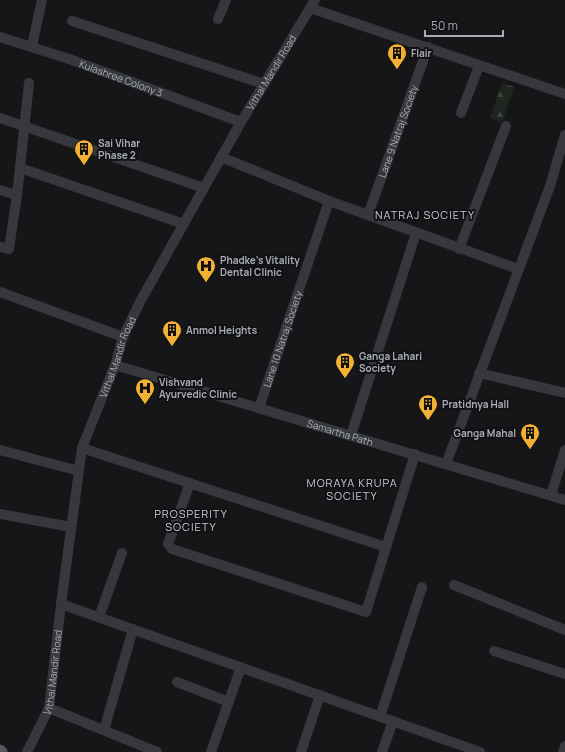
<svg xmlns="http://www.w3.org/2000/svg" width="565" height="752" font-family="Manrope,sans-serif">
<defs>
<pattern id="forest-firs" width="22" height="20" patternUnits="userSpaceOnUse"><rect width="22" height="20" fill="#1e261f"/><path d="M5 1l3.5 6h-7zM16 11l3.5 6h-7z" fill="#3c433d"/></pattern>
</defs>
<rect width="100%" height="100%" fill="#161618"/>
<!-- forest -->
<path fill="url(#forest-firs)" d="M 502,83 L 514,87 L 502,122 L 490,118 Z"/>
<g fill="none" stroke-linecap="round" stroke-linejoin="round">
<!-- minor -->
<g stroke="#37383d" stroke-width="10">
<path d="M 310,8 L 565,94"/>
<path d="M 218,19 L 226,0"/>
<path d="M 72,21 L 264,84"/>
<path id="s1" d="M 0,37 L 69,59 L 241,122"/>
<path d="M 32,46 L 42,0"/>
<path d="M 461,113 L 479,66"/>
<path d="M 0,118 L 204,188"/>
<path d="M 221,157 L 329,201 L 518,269"/>
<path d="M 20,168 L 184,224"/>
<path d="M 0,190 L 17,195"/>
<path id="s2" d="M 368,215 L 428,47"/>
<path d="M 0,247 L 9,249 L 17,195 L 29,83"/>
<path d="M 459,249 L 506,126"/>
<path d="M 0,292 L 123,337"/>
<path id="s3" d="M 115,365 L 565,500"/>
<path d="M 479,373 L 565,393"/>
<path id="s4" d="M 259,408 L 329,201"/>
<path d="M 351,435 L 416,233"/>
<path d="M 82,448 L 386,547"/>
<path d="M 0,450 L 79,471"/>
<path d="M 446,464 L 550,186 L 565,135"/>
<path d="M 190,483 L 168,544 L 172,549 L 366,612 L 415,454"/>
<path d="M 551,495 L 565,450"/>
<path d="M 0,514 L 71,527"/>
<path d="M 454,585 L 565,630"/>
<path d="M 61,604 L 480,752"/>
<path d="M 99,617 L 122,553"/>
<path d="M 494,651 L 565,674"/>
<path d="M 177,682 L 229,702"/>
<path d="M 49,708 L 157,752"/>
<path d="M 380,717 L 422,587"/>
<path d="M 104,730 L 133,629"/>
<path id="s5" d="M 27,752 L 49,708 L 61,604 L 82,448 L 115,365 L 123,337 L 141,300 L 241,122 L 315,0"/>
<path d="M 211,752 L 241,667"/>
<path d="M 301,752 L 320,695"/>
<path d="M 382,752 L 393,721"/>
<path d="M 563,752 L 565,746"/>
</g>
<!-- major -->
<path stroke="#53555c" stroke-width="13" d="M 0,751 L 1,752"/>
</g>
<!-- icons -->
<defs>
<g id="building-pin" transform="scale(1)"><path d="M0 17L-7.5 6A9.5 9.5 0 1 1 7.5 6Z" fill="#f2b134" stroke="#111113"/><path d="M-4-6H4V6H1V3H-1V6H-4ZM-2.5-4.3h1.7v1.8h-1.7ZM.8-4.3h1.7v1.8H.8ZM-2.5-1h1.7V.8h-1.7ZM.8-1h1.7V.8H.8Z" fill="#111"/></g>
<g id="hospital-pin" transform="scale(1)"><path d="M0 17L-7.5 6A9.5 9.5 0 1 1 7.5 6Z" fill="#f2b134" stroke="#111113"/><path d="M-5-5h3v3.5h4V-5h3V5h-3V1.5h-4V5h-3Z" fill="#111"/></g>
</defs>
<g fill-rule="evenodd">
<use href="#building-pin" x="397" y="53"/>
<use href="#building-pin" x="84" y="149"/>
<use href="#hospital-pin" x="206" y="266"/>
<use href="#building-pin" x="172" y="330"/>
<use href="#building-pin" x="345" y="362"/>
<use href="#hospital-pin" x="145" y="388"/>
<use href="#building-pin" x="428" y="404"/>
<use href="#building-pin" x="530" y="433"/>
</g>
<g text-anchor="middle" stroke-width="4" stroke-linejoin="round" paint-order="stroke">
<!-- poi labels -->
<g font-size="10" font-weight="bold" fill="#a8adb8" stroke="#111113" text-anchor="start">
<text x="411" y="57">Flair</text>
<text x="98" y="147">Sai Vihar<tspan x="98" dy="12">Phase 2</tspan></text>
<text x="220" y="264">Phadke's Vitality<tspan x="220" dy="12">Dental Clinic</tspan></text>
<text x="186" y="334">Anmol Heights</text>
<text x="359" y="360">Ganga Lahari<tspan x="359" dy="12">Society</tspan></text>
<text x="159" y="386">Vishvand<tspan x="159" dy="12">Ayurvedic Clinic</tspan></text>
<text x="442" y="408">Pratidnya Hall</text>
<text x="516" y="437" text-anchor="end">Ganga Mahal</text>
</g>
<!-- street labels -->
<g font-size="10" fill="#a8adb8" stroke="#111113">
<text dy="4" stroke="none"><textPath href="#s5" startOffset="733">Vithal Mandir Road</textPath></text>
<text dy="4" stroke="none"><textPath href="#s1" startOffset="128">Kulashree Colony 3</textPath></text>
<text dy="4" stroke="none"><textPath href="#s2" startOffset="89">Lane 9 Natraj Society</textPath></text>
<text dy="4" stroke="none"><textPath href="#s4" startOffset="73">Lane 10 Natraj Society</textPath></text>
<text dy="4" stroke="none"><textPath href="#s5" startOffset="409">Vithal Mandir Road</textPath></text>
<text dy="4" stroke="none"><textPath href="#s3" startOffset="235">Samartha Path</textPath></text>
<text dy="4" stroke="none"><textPath href="#s5" startOffset="85">Vithal Mandir Road</textPath></text>
</g>
<!-- neighbourhood labels -->
<g font-size="11" letter-spacing="1" fill="#c9ccd4" stroke="#111113">
<text x="425" y="219">NATRAJ SOCIETY</text>
<text x="352" y="487">MORAYA KRUPA<tspan x="352" dy="13">SOCIETY</tspan></text>
<text x="191" y="518">PROSPERITY<tspan x="191" dy="13">SOCIETY</tspan></text>
</g>
</g>
<!-- scale -->
<path d="M425 30v6h78v-6" fill="none" stroke="#a8adb8" stroke-width="2"/>
<text x="431" y="30" font-size="12" fill="#a8adb8" stroke="#111113" stroke-width="3" paint-order="stroke">50 m</text>
</svg>
